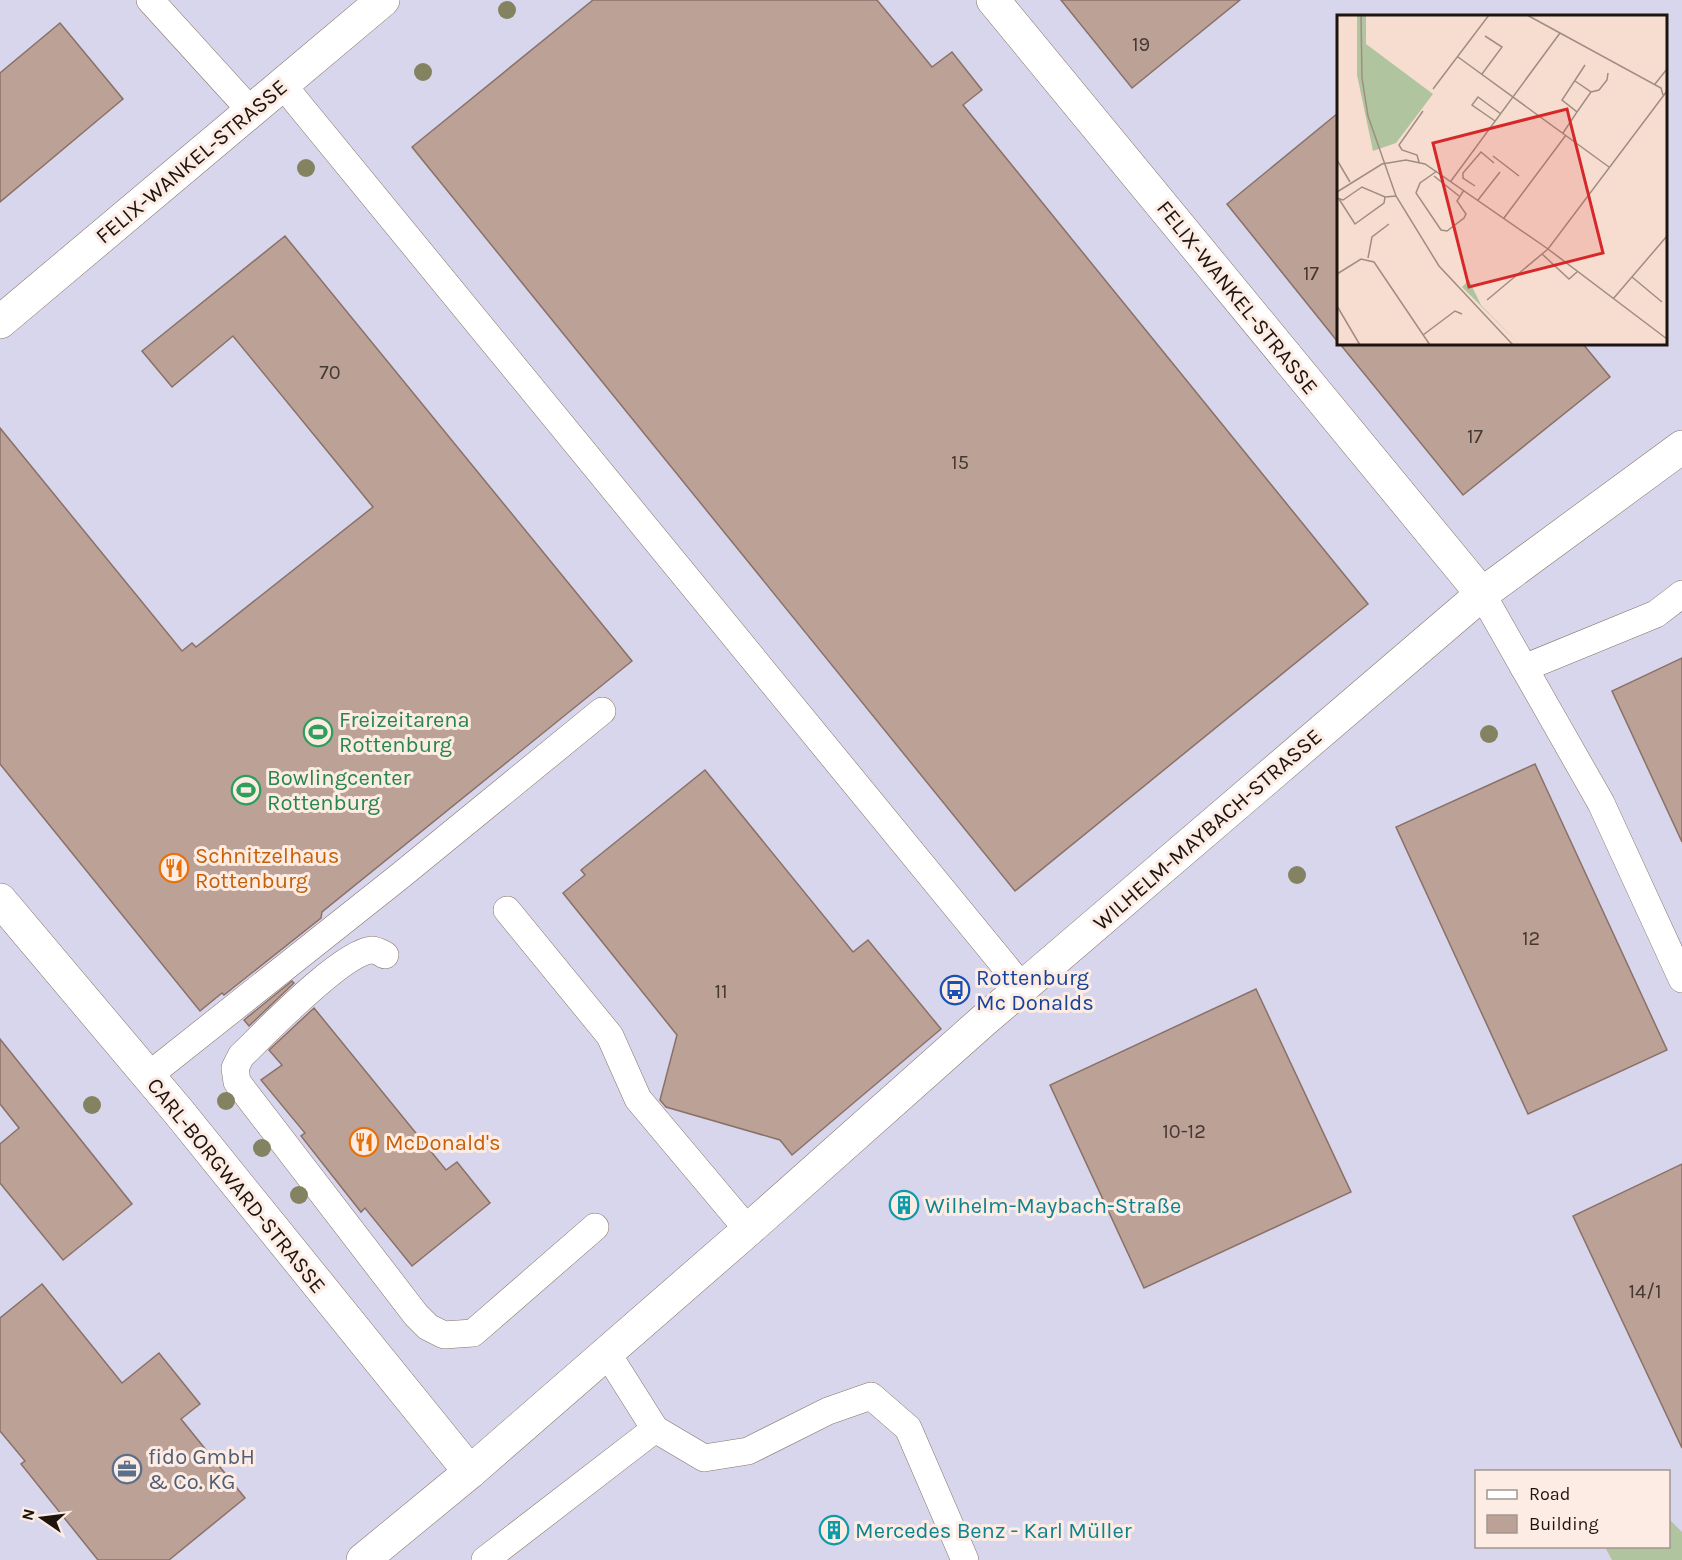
<svg xmlns="http://www.w3.org/2000/svg" width="1682" height="1560" font-family="Karla,sans-serif">
<rect width="100%" height="100%" fill="#f7ddcf"/>
<!-- commercial -->
<path fill="#d8d6ec" fill-rule="evenodd" d="M 0,0 L 1682,0 L 1682,1560 L 0,1560 ZM 1338,16 L 1666,16 L 1666,344 L 1338,344 ZM 1476,1472 L 1668,1472 L 1668,1546 L 1476,1546 Z"/>
<!-- green -->
<path fill="#b1c4a0" d="M 1669,1519 L 1682,1532 L 1682,1560 L 1612,1560 L 1605,1547 L 1668,1546 Z"/>
<!-- building -->
<g fill="#bca197" stroke="#8a7168" stroke-width="1.5">
<path d="M 593,0 L 877,0 L 932,67 L 952,52 L 982,90 L 963,105 L 1368,604 L 1015,891 L 412,147 Z"/>
<path d="M 1061,0 L 1240,0 L 1132,88 Z"/>
<path d="M 60,23 L 123,99 L 0,202 L 0,73 Z"/>
<path d="M 1338,113 L 1338,342 L 1227,204 Z"/>
<path d="M 285,236 L 632,661 L 322,912 L 321,918 L 224,995 L 222,993 L 200,1011 L 0,764 L 0,428 L 182,651 L 192,643 L 196,647 L 373,507 L 233,336 L 172,387 L 142,351 Z"/>
<path d="M 1340,344 L 1583,344 L 1610,377 L 1463,495 Z"/>
<path d="M 1682,658 L 1682,842 L 1612,691 Z"/>
<path d="M 1535,764 L 1667,1050 L 1528,1114 L 1396,827 Z"/>
<path d="M 705,770 L 853,952 L 868,940 L 941,1029 L 792,1155 L 780,1140 L 666,1107 L 660,1100 L 677,1035 L 563,893 L 585,875 L 581,870 Z"/>
<path d="M 292,981 L 294,983 L 249,1026 L 244,1020 Z"/>
<path d="M 1256,989 L 1351,1192 L 1144,1288 L 1050,1085 Z"/>
<path d="M 314,1008 L 446,1170 L 457,1162 L 490,1203 L 412,1266 L 365,1208 L 361,1212 L 301,1136 L 305,1133 L 261,1080 L 282,1065 L 269,1050 Z"/>
<path d="M 0,1039 L 132,1204 L 63,1260 L 0,1183 L 0,1144 L 19,1128 L 0,1104 Z"/>
<path d="M 1682,1164 L 1682,1448 L 1573,1216 Z"/>
<path d="M 42,1284 L 122,1383 L 159,1353 L 200,1404 L 181,1419 L 245,1498 L 169,1560 L 98,1560 L 21,1464 L 25,1461 L 0,1431 L 0,1318 Z"/>
</g>
<g fill="none" stroke-linecap="round" stroke-linejoin="round">
<!-- lane casing -->
<g stroke="#8a7267" stroke-width="28">
<g id="lane">
<path d="M 150,0 L 251,111"/>
<path d="M 282,84 L 1022,987"/>
<path d="M 1482,594 L 1601,803 L 1682,979"/>
<path d="M 1524,668 L 1656,614 L 1682,594"/>
<path d="M 507,910 L 610,1036 L 638,1099 L 748,1230"/>
<path d="M 385,955 C 381,953 376,950 372,950 C 342,952 265,1033 241,1056 L 235,1068 L 237,1082 L 416,1315 L 428,1327 L 444,1335 L 473,1333 L 595,1227"/>
<path d="M 148,1076 L 400,876 L 602,711"/>
<path d="M 607,1353 L 655,1429 L 704,1458 L 748,1451 L 828,1411 L 871,1396 L 908,1428 L 965,1560"/>
<path d="M 485,1560 L 655,1429"/>
</g>
</g>
<!-- street casing -->
<g stroke="#8a7267" stroke-width="34">
<g id="street">
<path d="M 993,0 L 1482,594"/>
<path d="M 0,322 L 383,0"/>
<path d="M 0,900 L 178,1111 L 470,1472"/>
<path d="M 363,1560 L 470,1472 L 748,1230 L 983,1021 L 1482,594 L 1682,447"/>
</g>
</g>
<!-- lane -->
<use href="#lane" stroke="#fff" stroke-width="27"/>
<!-- street -->
<use href="#street" stroke="#fff" stroke-width="33"/>
</g>
<!-- trees -->
<g fill="#838361">
<circle cx="507" cy="10" r="9"/>
<circle cx="423" cy="72" r="9"/>
<circle cx="306" cy="168" r="9"/>
<circle cx="1489" cy="734" r="9"/>
<circle cx="1297" cy="875" r="9"/>
<circle cx="226" cy="1101" r="9"/>
<circle cx="92" cy="1105" r="9"/>
<circle cx="262" cy="1148" r="9"/>
<circle cx="299" cy="1195" r="9"/>
</g>
<!-- icons -->
<defs>
<g id="stadium-ring" transform="scale(1.5)"><circle r="9.5" fill="#fdece4" stroke="#2e9e5b" stroke-width="1.5"/><path d="M0-5a6.5 5 0 1 0 0 10a6.5 5 0 1 0 0-10ZM-3.5-1.8h7v3.6h-7Z" fill="#2e9e5b"/></g>
<g id="restaurant-ring" transform="scale(1.5)"><circle r="9.5" fill="#fdece4" stroke="#e8710a" stroke-width="1.5"/><path d="M-5-6h1v4h1v-4h1v4h1v-4h1v5L-1.5 .5V6h-2V.5L-5-1ZM5-6V6H3V1.5H1.5Q1.5-4 5-6Z" fill="#e8710a"/></g>
<g id="bus-ring" transform="scale(1.5)"><circle r="9.5" fill="#fdece4" stroke="#1a4fb4" stroke-width="1.5"/><path d="M-5-6H5V4H4V6H2V4H-2V6H-4V4H-5ZM-3.5-4V0h7V-4ZM-3.5 1.2v1.5H-2V1.2ZM2 1.2v1.5H3.5V1.2Z" fill="#1a4fb4"/></g>
<g id="building-ring" transform="scale(1.5)"><circle r="9.5" fill="#fdece4" stroke="#0f9aa8" stroke-width="1.5"/><path d="M-4-6H4V6H1V3H-1V6H-4ZM-2.5-4.3h1.7v1.8h-1.7ZM.8-4.3h1.7v1.8H.8ZM-2.5-1h1.7V.8h-1.7ZM.8-1h1.7V.8H.8Z" fill="#0f9aa8"/></g>
<g id="office-ring" transform="scale(1.5)"><circle r="9.5" fill="#fdece4" stroke="#5c6f8a" stroke-width="1.5"/><path d="M-6-3h4V-5.5h4V-3h4V5H-6ZM-1-4.5V-3h2v-1.5ZM-6 0V1H6V0Z" fill="#5c6f8a"/></g>
</defs>
<g fill-rule="evenodd">
<use href="#stadium-ring" x="318" y="732"/>
<use href="#stadium-ring" x="246" y="790"/>
<use href="#restaurant-ring" x="174" y="868"/>
<use href="#bus-ring" x="955" y="990"/>
<use href="#restaurant-ring" x="364" y="1142"/>
<use href="#building-ring" x="904" y="1205"/>
<use href="#office-ring" x="127" y="1469"/>
<use href="#building-ring" x="834" y="1530"/>
</g>
<g text-anchor="middle" stroke-width="6" stroke-linejoin="round" paint-order="stroke">
<!-- number labels -->
<g font-size="20" fill="#453731">
<text x="1141" y="51">19</text>
<text x="1311" y="280">17</text>
<text x="330" y="379">70</text>
<text x="1475" y="443">17</text>
<text x="960" y="469">15</text>
<text x="1531" y="945">12</text>
<text x="721" y="998">11</text>
<text x="1184" y="1138">10-12</text>
<text x="1645" y="1298">14/1</text>
</g>
<!-- street labels -->
<g font-size="22" fill="#1d140f" stroke="#fdece4">
<text transform="translate(191 161) rotate(-40)" y="8">FELIX-WANKEL-STRASSE</text>
<text transform="translate(1238 297) rotate(51)" y="8">FELIX-WANKEL-STRASSE</text>
<text transform="translate(1207 829) rotate(-41)" y="8">WILHELM-MAYBACH-STRASSE</text>
<text transform="translate(237 1185) rotate(51)" y="8">CARL-BORGWARD-STRASSE</text>
</g>
<!-- leisure labels -->
<g font-size="22" fill="#27864d" stroke="#fdece4" text-anchor="start">
<text x="339" y="727">Freizeitarena<tspan x="339" dy="25">Rottenburg</tspan></text>
<text x="267" y="785">Bowlingcenter<tspan x="267" dy="25">Rottenburg</tspan></text>
</g>
<!-- food labels -->
<g font-size="22" fill="#c56008" stroke="#fdece4" text-anchor="start">
<text x="195" y="863">Schnitzelhaus<tspan x="195" dy="25">Rottenburg</tspan></text>
<text x="385" y="1150">McDonald's</text>
</g>
<!-- transit labels -->
<g font-size="22" fill="#164399" stroke="#fdece4" text-anchor="start">
<text x="976" y="985">Rottenburg<tspan x="976" dy="25">Mc Donalds</tspan></text>
</g>
<!-- culture labels -->
<g font-size="22" fill="#0d838f" stroke="#fdece4" text-anchor="start">
<text x="925" y="1213">Wilhelm-Maybach-Straße</text>
<text x="855" y="1538">Mercedes Benz - Karl Müller</text>
</g>
<!-- service labels -->
<g font-size="22" fill="#4e5e75" stroke="#fdece4" text-anchor="start">
<text x="148" y="1464">fido GmbH<tspan x="148" dy="25">&amp; Co. KG</tspan></text>
</g>
</g>
<!-- overview -->
<g transform="translate(1337 15)">
<rect width="330" height="330" fill="#f7ddcf"/>
<path d="M 20,0 L 29,0 L 29,29 L 96,79 L 59,128 L 36,136 L 20,60 ZM 132,265 L 144,290 L 183,330 L 125,272 Z" fill="#b1c4a0"/>
<path fill="none" stroke="#a08d82" stroke-width="1.5" d="M 24,0 L 25,63 L 31,101 L 59,181 L 102,251 L 176,330M 190,0 L 324,73 L 326,80M 121,42 L 272,152M 145,59 L 165,32 L 148,21M 238,66 L 254,77 L 240,97M 318,69 L 330,54M 96,74 L 152,0M 254,77 L 262,75 L 270,65 L 271,58M 158,106 L 135,90 L 141,82 L 164,99M 226,118 L 240,97 L 225,85 L 248,50M 156,141 L 182,161M 0,145 L 13,167M 82,147 L 80,140 L 65,135 L 62,130 L 86,96M 100,156 L 83,168 L 79,178 L 104,215 L 110,216 L 127,203 L 129,199 L 120,186 L 127,175M 97,161 L 122,181M 114,166 L 223,18M 138,171 L 126,163 L 126,158 L 144,137 L 157,148M 0,177 L 45,149 L 69,145 L 88,149 L 211,234 L 330,324M 0,183 L 6,185 L 25,172 L 48,182 L 59,181M 2,184 L 18,209 L 47,188 L 48,182M 141,185 L 163,157M 167,203 L 229,120M 205,239 L 232,264 L 240,257M 31,243 L 35,222 L 52,209M 0,259 L 24,244 L 37,247 L 93,330M 295,262 L 325,287M 276,284 L 330,221M 150,285 L 211,234 L 330,76M 0,291 L 23,330M 86,320 L 118,296 L 125,299"/>
<path fill="#d62828" fill-opacity="0.15" stroke="#d62828" stroke-width="3" d="M 230,94 L 266,238 L 132,272 L 96,128 Z"/>
<rect width="330" height="330" fill="none" stroke="#1d140f" stroke-width="3"/>
</g>
<!-- legend -->
<rect x="1475" y="1470" width="195" height="78" fill="#fdece4" stroke="#a3968f" stroke-width="1.5"/>
<rect x="1487" y="1490" width="30" height="9" fill="#ffffff" stroke="#a3968f" stroke-width="1.5"/>
<text x="1529" y="1500" font-size="18" fill="#1d140f">Road</text>
<rect x="1487" y="1515" width="30" height="18" fill="#bca197" stroke="#a3968f" stroke-width="1.5"/>
<text x="1529" y="1530" font-size="18" fill="#1d140f">Building</text>
<!-- north arrow -->
<g transform="translate(42 1518) rotate(284)" stroke="#fdece4" stroke-width="4.5" paint-order="stroke">
<path d="M0-4.5L10 22L0 15L-10 22Z" fill="#1d140f"/>
<text y="-9" font-size="16" font-weight="bold" text-anchor="middle" fill="#1d140f">N</text>
</g>
</svg>
